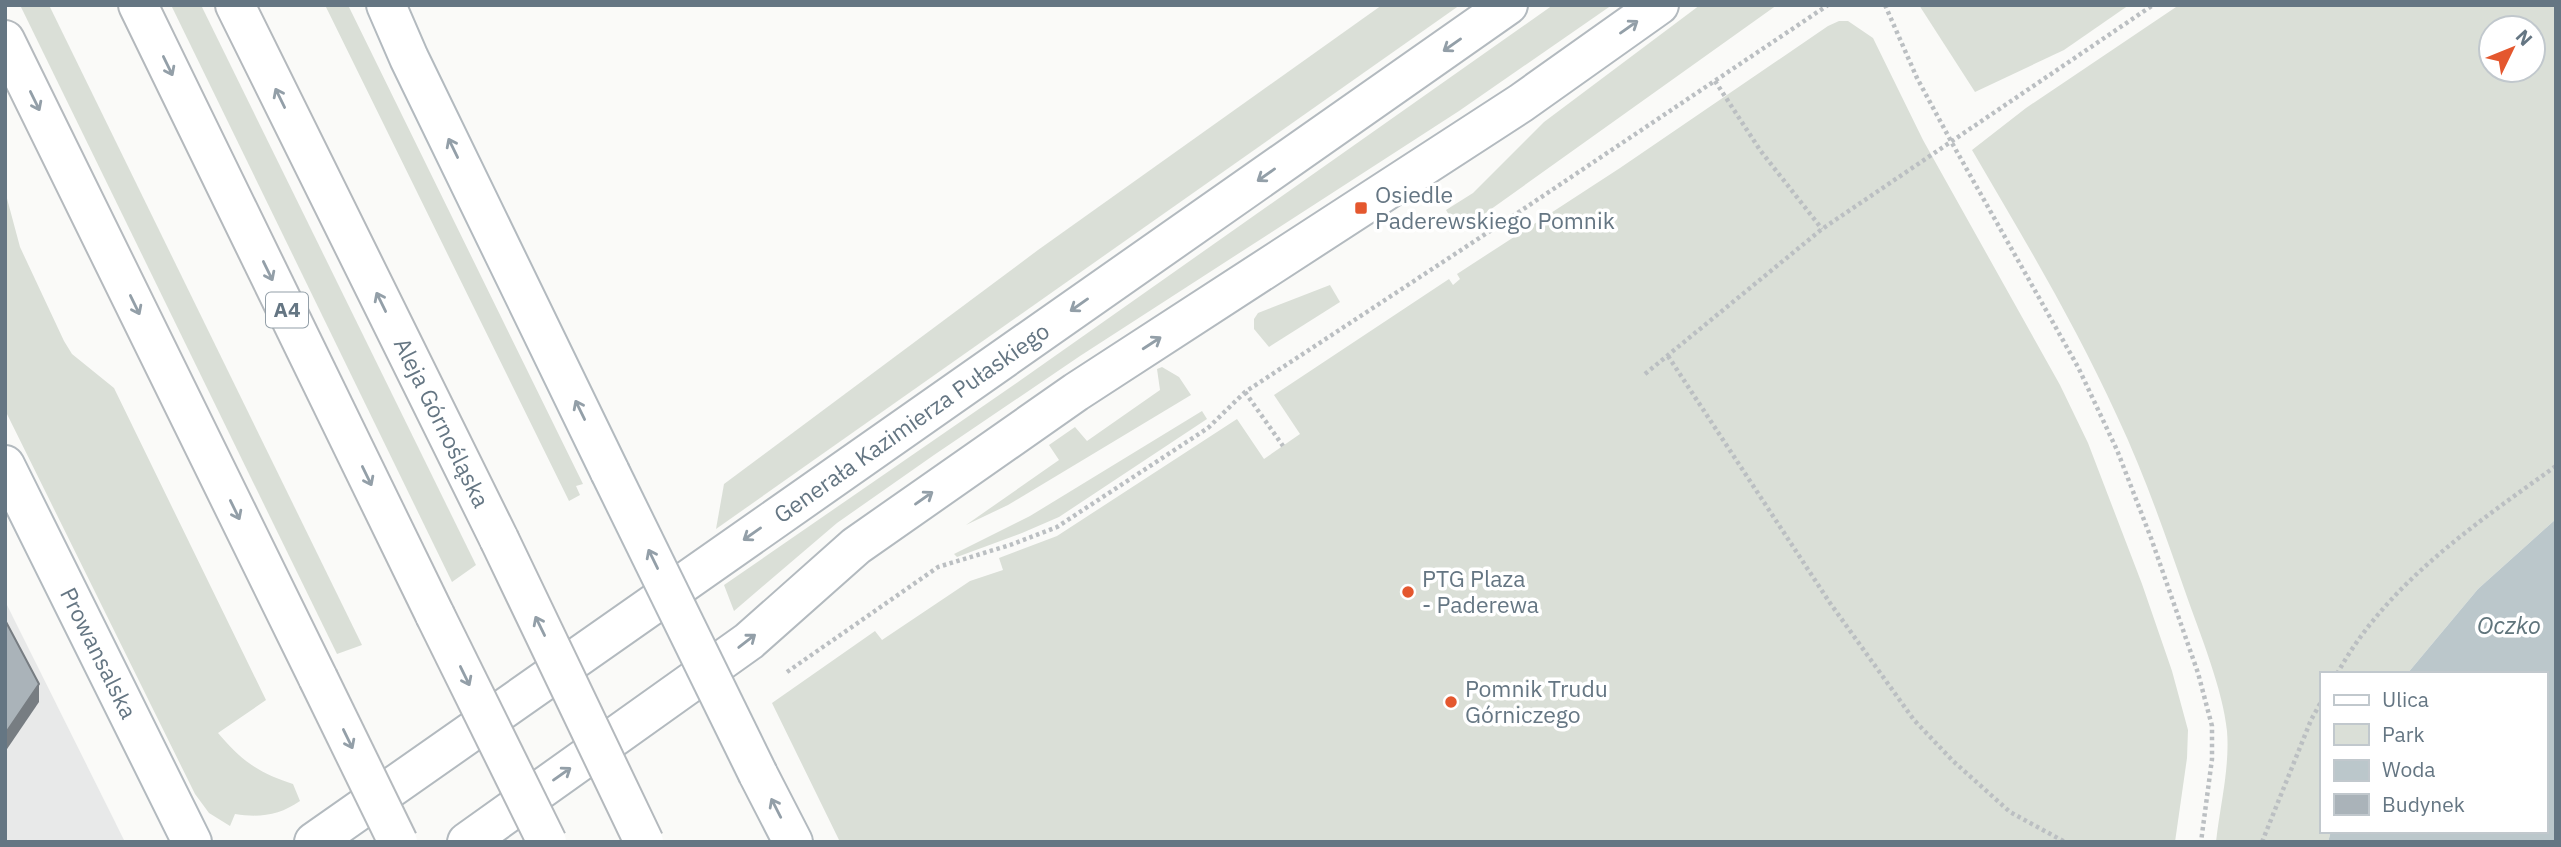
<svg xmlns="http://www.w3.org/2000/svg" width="2561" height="847" font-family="'IBM Plex Sans',sans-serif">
<rect width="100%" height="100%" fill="#fafaf8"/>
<!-- built -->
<path fill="#e8e9e9" d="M 5,601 L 125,842 L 5,842 Z"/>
<!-- green -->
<g fill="#dadfd7" fill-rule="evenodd">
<path d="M 20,5 L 49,5 L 362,645 L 337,654 Z"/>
<path d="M 171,5 L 201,5 L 476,565 L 452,582 Z"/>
<path d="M 325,5 L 348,5 L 583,484 L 576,486 L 580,495 L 569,501 Z"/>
<path d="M 1382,5 L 1460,5 L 716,529 L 724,484 L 1038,250 Z"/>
<path d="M 1553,5 L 1612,5 L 1459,111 L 1080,356 L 934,455 L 837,523 L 734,611 L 724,585 L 1018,382 Z"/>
<path d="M 1700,5 L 1777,5 L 1459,232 L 1446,210 L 1473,193 L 1544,122 Z"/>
<path d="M 1919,5 L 2129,5 L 2064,50 L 1975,92 Z"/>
<path d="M 2179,5 L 2556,5 L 2556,519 L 2478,589 L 2407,674 L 2321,674 L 2321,831 L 2331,831 L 2328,842 L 2216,842 C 2220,806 2230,767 2227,731 C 2223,690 2200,634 2186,594 C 2165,534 2144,473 2117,416 C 2075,324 2023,237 1972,150 L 2026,108 ZM 2491,28 L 2533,28 L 2533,70 L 2491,70 Z"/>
<path d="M 1839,21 L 1848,21 L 1873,38 L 1923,140 L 2060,385 L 2088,443 L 2142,584 L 2172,671 L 2188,730 L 2187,758 L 2175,842 L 840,842 L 772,703 L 875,631 L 882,640 L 970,581 L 1003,570 L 999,558 L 1057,536 L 1237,419 L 1264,459 L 1300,434 L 1274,395 L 1449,279 L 1453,285 L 1460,279 L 1457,274 L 1620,168 L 1828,26 Z"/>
<path d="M 5,191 L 20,247 L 64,341 L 72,354 L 114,388 L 266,700 L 218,733 C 241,760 258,773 293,784 L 300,801 C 280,815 260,818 235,814 L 230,826 L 209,813 L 195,794 L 5,410 Z"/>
<path d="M 1330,285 L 1340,302 L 1269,347 L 1254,329 L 1254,319 L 1258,313 Z"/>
<path d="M 1162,367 L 1179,377 L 1191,395 L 1008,505 L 966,525 L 1059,460 L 1049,445 L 1075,427 L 1087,441 L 1160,390 L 1157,369 Z"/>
<path d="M 1202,411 L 1207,419 L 1059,517 L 1022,533 L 957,557 L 954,554 L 1030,516 Z"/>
</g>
<!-- water -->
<path fill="#bbc7cb" d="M 2556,519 L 2556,842 L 2328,842 L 2331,831 L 2545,831 L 2545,674 L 2407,674 L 2478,589 Z"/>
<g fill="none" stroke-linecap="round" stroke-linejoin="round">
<!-- secondary casing -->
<g stroke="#b3babf" stroke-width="42">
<g id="secondary">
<path d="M 386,5 L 409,58 L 610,472"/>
<path id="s1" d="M 5,465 L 192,842"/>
<path d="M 758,774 L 793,842"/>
<path id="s2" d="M 314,842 L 1508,5"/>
<path d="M 467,842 L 749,641 L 856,546 L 1076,392 L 1521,103 L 1659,5"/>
</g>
</g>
<!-- primary casing -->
<g stroke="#b5babe" stroke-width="42">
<path id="primary" d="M 5,40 L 318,678"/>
</g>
<!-- highway casing -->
<g stroke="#b4b9bd" stroke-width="42">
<g id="highway">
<path d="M 138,5 L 435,615"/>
<path id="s3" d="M 235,5 L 499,539"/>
</g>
</g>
<!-- path -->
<g stroke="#bbbfc2" stroke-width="4.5" stroke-dasharray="3.5 3.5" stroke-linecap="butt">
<path d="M 1885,5 L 1917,78 L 1952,143 L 2078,367 L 2117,450 L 2151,538 L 2198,673 L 2212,726 L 2212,759 L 2201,842"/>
<path d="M 1715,81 L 1760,150 L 1822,229"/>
<path d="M 1668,356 L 1830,603 L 1914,720 L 1953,761 L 2010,812 L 2065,842"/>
<path d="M 1645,374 L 1822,229 L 2153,5"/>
<path d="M 1245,392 L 1283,446"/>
<path d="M 787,672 L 938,567 L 1010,545 L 1057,527 L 1208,428 L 1245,392 L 1525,208 L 1828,5"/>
<path d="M 2337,674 C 2386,584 2474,525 2556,466"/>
<path d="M 2262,842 L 2311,720 L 2321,702"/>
</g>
<!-- secondary -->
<use href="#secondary" stroke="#fff" stroke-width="38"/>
<!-- primary -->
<use href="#primary" stroke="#fff" stroke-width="38"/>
<!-- highway -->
<use href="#highway" stroke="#fff" stroke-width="38"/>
<!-- secondary-bridge casing -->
<g stroke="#b3babf" stroke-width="42" stroke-linecap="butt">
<path id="secondary-bridge" d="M 610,472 L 758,774"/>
</g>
<!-- primary-bridge casing -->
<g stroke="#b5babe" stroke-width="42" stroke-linecap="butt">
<path id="primary-bridge" d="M 318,678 L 398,842"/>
</g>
<!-- highway-bridge casing -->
<g stroke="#b4b9bd" stroke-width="42" stroke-linecap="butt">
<g id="highway-bridge">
<path d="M 499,539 L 644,842"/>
<path d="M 435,615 L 547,842"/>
</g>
</g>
<!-- secondary-bridge -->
<use href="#secondary-bridge" stroke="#fff" stroke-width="38"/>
<!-- primary-bridge -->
<use href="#primary-bridge" stroke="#fff" stroke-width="38"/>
<!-- highway-bridge -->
<use href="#highway-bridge" stroke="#fff" stroke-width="38"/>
</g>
<!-- shaded-wall -->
<path fill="#777d82" d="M 39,684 L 39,702 L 5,752 L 5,734 Z"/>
<!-- building -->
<path fill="#aab3b9" stroke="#777d82" stroke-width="2" d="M 5,620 L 39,684 L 5,734 Z"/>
<!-- one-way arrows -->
<defs><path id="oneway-shaft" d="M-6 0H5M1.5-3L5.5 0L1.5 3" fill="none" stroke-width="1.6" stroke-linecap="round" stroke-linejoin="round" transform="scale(1.75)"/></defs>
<g stroke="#939fa8">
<use href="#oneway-shaft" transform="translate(1629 27) rotate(-35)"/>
<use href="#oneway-shaft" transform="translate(1452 45) rotate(145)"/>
<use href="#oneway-shaft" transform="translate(168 66) rotate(64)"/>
<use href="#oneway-shaft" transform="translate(280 98) rotate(-116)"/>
<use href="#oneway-shaft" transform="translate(35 101) rotate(64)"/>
<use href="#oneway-shaft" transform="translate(453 148) rotate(-116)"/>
<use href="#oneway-shaft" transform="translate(1266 175) rotate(145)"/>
<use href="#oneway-shaft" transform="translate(268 271) rotate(64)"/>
<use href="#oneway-shaft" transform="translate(381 302) rotate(-116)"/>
<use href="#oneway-shaft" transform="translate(135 305) rotate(64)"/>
<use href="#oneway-shaft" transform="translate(1079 305) rotate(145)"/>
<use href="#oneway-shaft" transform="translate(1152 343) rotate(-33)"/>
<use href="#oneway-shaft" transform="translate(580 410) rotate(-116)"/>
<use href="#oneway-shaft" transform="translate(367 476) rotate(64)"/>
<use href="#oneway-shaft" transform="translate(924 498) rotate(-35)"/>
<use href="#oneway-shaft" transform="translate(235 510) rotate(64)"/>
<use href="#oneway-shaft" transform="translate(752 534) rotate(145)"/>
<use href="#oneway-shaft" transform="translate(653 559) rotate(-116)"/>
<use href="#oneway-shaft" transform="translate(540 626) rotate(-116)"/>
<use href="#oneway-shaft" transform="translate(747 641) rotate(-38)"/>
<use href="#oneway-shaft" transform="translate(465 676) rotate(64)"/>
<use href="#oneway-shaft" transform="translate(348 739) rotate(64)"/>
<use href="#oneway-shaft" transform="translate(562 774) rotate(-35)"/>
<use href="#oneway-shaft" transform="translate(776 808) rotate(-117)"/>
</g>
<!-- markers -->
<g fill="#e4572e" stroke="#fff" stroke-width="2.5">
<rect x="1354" y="201" width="14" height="14" rx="3.5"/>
<circle cx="1408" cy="592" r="7"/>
<circle cx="1451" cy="702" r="7"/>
</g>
<g text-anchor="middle" stroke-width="7" stroke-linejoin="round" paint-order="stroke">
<!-- shield labels -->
<rect fill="#fff" stroke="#939fa8" stroke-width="2" x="266" y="292.5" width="42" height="35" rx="5"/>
<g font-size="21" font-weight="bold" fill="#657683">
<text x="287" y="317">A4</text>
</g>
<!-- poi labels -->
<g font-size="23" fill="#657683" stroke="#fff" text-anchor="start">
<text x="1375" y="203">Osiedle<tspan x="1375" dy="26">Paderewskiego Pomnik</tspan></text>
<text x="1422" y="587">PTG Plaza<tspan x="1422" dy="26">- Paderewa</tspan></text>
<text x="1465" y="697">Pomnik Trudu<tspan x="1465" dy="26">Górniczego</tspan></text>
</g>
<!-- street labels -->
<g font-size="23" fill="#657683" stroke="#fff">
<text dy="8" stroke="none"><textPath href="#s3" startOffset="466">Aleja Górnośląska</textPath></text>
<text dy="8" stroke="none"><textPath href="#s2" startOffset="730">Generała Kazimierza Pułaskiego</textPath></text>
<text dy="8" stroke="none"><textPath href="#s1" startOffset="210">Prowansalska</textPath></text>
</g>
<!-- water labels -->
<g font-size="24" font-style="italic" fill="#60757c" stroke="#fff">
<text x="2509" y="634">Oczko</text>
</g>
</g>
<!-- border -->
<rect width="2561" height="847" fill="none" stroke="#657683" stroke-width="14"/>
<!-- legend -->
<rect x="2320" y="672" width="228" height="161" fill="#ffffff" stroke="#c1c8cd" stroke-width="2"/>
<rect x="2334" y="695" width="35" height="10" fill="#ffffff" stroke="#c1c8cd" stroke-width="2"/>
<text x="2382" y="707" font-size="21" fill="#657683">Ulica</text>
<rect x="2334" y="724" width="35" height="21" fill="#dadfd7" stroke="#c1c8cd" stroke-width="2"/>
<text x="2382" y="742" font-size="21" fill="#657683">Park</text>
<rect x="2334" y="760" width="35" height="21" fill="#bbc7cb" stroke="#c1c8cd" stroke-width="2"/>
<text x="2382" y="777" font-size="21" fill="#657683">Woda</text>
<rect x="2334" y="794" width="35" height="21" fill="#aab3b9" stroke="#c1c8cd" stroke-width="2"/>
<text x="2382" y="812" font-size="21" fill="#657683">Budynek</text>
<!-- north arrow -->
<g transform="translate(2512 49) rotate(47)"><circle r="33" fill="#ffffff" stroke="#c1c8cd" stroke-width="2"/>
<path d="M0-5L12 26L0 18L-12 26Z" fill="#e4572e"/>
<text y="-10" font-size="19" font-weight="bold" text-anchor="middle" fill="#657683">N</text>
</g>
</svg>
